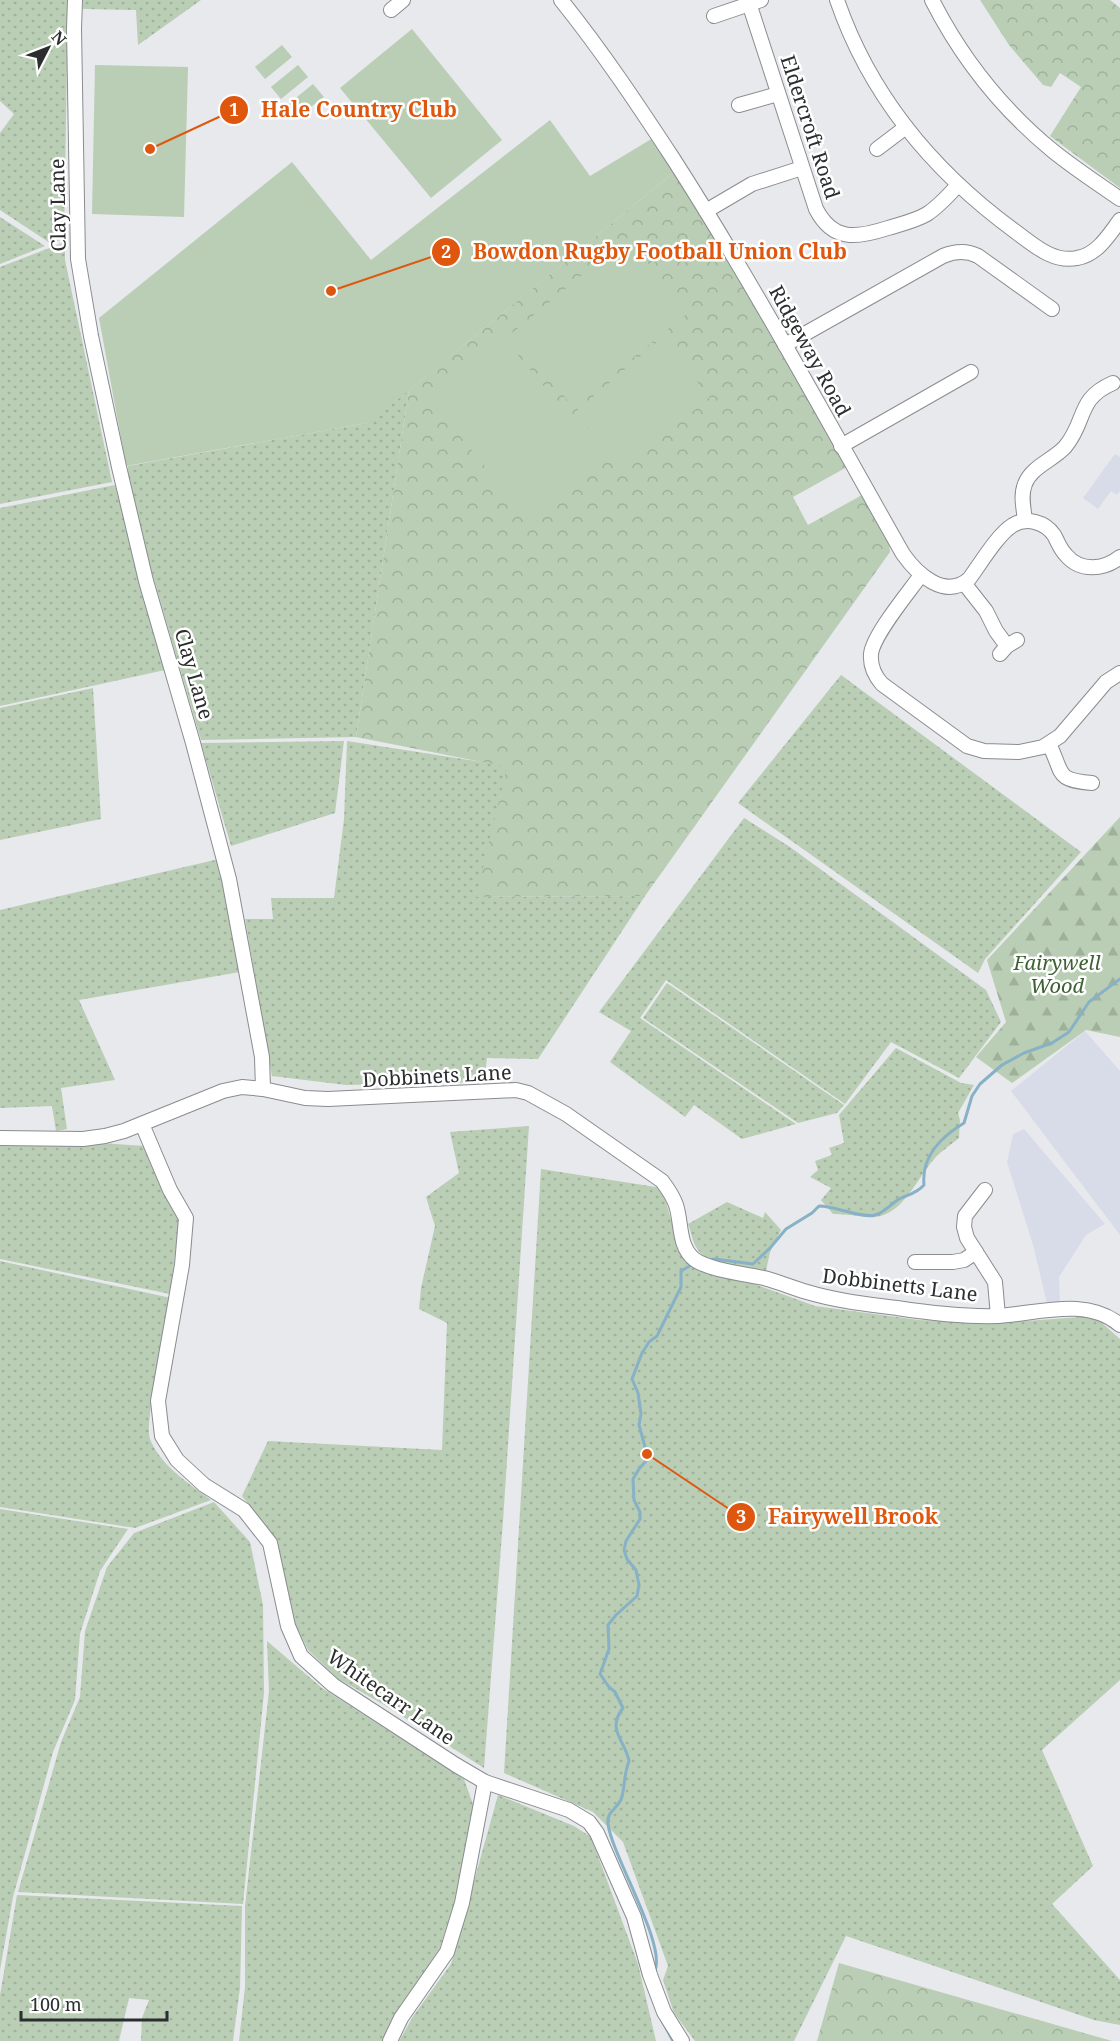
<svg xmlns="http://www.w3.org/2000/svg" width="1120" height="2041" font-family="'Noto Serif',serif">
<defs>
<pattern id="grass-dots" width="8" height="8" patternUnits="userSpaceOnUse" patternTransform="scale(1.5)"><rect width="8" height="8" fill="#b9ceb4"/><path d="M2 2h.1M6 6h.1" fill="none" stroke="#9fb19b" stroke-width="1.8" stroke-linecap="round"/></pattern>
<pattern id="forest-firs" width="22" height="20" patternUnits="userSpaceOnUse" patternTransform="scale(1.5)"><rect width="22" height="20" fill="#b9ceb4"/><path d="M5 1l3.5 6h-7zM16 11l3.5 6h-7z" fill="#9fb19b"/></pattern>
<pattern id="park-crowns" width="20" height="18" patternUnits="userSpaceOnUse" patternTransform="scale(1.5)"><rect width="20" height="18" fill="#b9ceb4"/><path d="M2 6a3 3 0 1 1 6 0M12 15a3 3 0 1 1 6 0" fill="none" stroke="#9fb19b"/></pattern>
</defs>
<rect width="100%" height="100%" fill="#e7e9ed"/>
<!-- built -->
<g fill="#d8dce8">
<path d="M 1115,454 L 1120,457 L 1120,491 L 1117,495 L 1111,491 L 1098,509 L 1083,498 Z"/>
<path d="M 1085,1031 L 1120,1071 L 1120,1235 L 1011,1091 Z"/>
<path d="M 1024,1129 L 1105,1224 L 1086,1235 L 1059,1277 L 1060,1303 L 1047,1303 L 1033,1245 L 1007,1162 L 1013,1134 Z"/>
</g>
<!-- grass -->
<g fill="url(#grass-dots)">
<path d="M 0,0 L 68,0 L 64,239 L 50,243 L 0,210 L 0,133 L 14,114 L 0,101 Z"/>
<path d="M 83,0 L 201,0 L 138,45 L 136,10 L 83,9 Z"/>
<path d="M 0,217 L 45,246 L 0,264 Z"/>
<path d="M 65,242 L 65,260 L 112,482 L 0,504 L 0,267 Z"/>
<path d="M 409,390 L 356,737 L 201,740 L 145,549 L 128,476 L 128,466 L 367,423 Z"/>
<path d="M 115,485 L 165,670 L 0,706 L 0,508 Z"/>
<path d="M 841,675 L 1081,852 L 985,959 L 978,973 L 738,803 Z"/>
<path d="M 93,688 L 101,819 L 0,840 L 0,708 Z"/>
<path d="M 344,741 L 335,813 L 231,846 L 201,743 Z"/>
<path d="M 347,741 L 508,766 L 477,897 L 645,896 L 538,1059 L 487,1058 L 484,1082 L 346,1085 L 272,1076 L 245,919 L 273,919 L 271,898 L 334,898 L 344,819 Z"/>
<path d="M 744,818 L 790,847 L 986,990 L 1001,1022 L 959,1078 L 891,1042 L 845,1104 L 666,980 L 640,1018 L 796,1124 L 742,1139 L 694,1105 L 685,1117 L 610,1062 L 631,1031 L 599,1012 Z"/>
<path d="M 219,859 L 240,972 L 79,1000 L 115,1080 L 61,1088 L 67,1129 L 56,1131 L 52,1106 L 0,1108 L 0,910 Z"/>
<path d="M 667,983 L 844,1105 L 837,1113 L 798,1123 L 643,1018 Z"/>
<path d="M 896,1048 L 961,1083 L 974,1085 L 958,1113 L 960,1120 L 959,1138 C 951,1145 941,1151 934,1159 C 919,1176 904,1211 880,1216 C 870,1219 847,1213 833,1214 L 821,1200 L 831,1188 L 810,1177 L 818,1170 L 815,1161 L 832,1155 L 829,1148 L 844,1143 L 839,1115 Z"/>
<path d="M 529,1126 L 503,1521 L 484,1768 L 386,1706 L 337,1678 L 308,1650 L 286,1606 L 277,1540 L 242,1496 L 268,1441 L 442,1450 L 447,1323 L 419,1309 L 421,1288 L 435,1226 L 426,1197 L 459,1173 L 450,1132 Z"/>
<path d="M 68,1141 L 146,1146 L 180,1215 L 170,1294 L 0,1259 L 0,1146 Z"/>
<path d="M 541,1169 L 662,1188 L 678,1244 L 701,1271 L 743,1280 L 815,1306 L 919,1320 L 998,1323 L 1094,1316 L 1120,1339 L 1120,1680 L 1042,1750 L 1093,1866 L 1052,1904 L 1120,1980 L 1120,2025 L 1094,2020 L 846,1936 L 794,2041 L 695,2041 L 674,2013 L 663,1980 L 668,1966 L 623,1842 L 593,1812 L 504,1773 Z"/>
<path d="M 727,1202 L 763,1218 L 765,1212 L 781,1230 L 770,1252 L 766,1271 C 745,1267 708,1268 696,1247 C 692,1240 691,1231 688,1224 Z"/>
<path d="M 0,1261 L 171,1298 C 167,1320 144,1425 150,1439 C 161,1466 188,1483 211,1500 L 135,1528 L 0,1507 Z"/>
<path d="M 214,1502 L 250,1542 L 263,1605 L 264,1693 L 243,1904 L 18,1892 L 61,1742 L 80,1697 L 85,1631 L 107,1567 L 134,1533 Z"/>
<path d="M 0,1509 L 128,1529 L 100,1571 L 80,1634 L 75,1700 L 53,1752 L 13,1897 L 0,1970 Z"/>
<path d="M 267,1641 L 322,1688 L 464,1779 L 474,1807 L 454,1903 L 438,1954 L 396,2017 L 383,2041 L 239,2041 L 245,1987 L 245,1906 L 269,1691 Z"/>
<path d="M 498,1795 L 574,1826 L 591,1837 L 638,1964 L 656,2041 L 399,2041 L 414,2015 L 451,1964 Z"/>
<path d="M 17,1895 L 242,1906 L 240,1988 L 233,2041 L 141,2041 L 142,2018 L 149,2000 L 129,1998 L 119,2041 L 0,2041 L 0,1995 Z"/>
</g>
<!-- forest -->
<path fill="url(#forest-firs)" d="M 1120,817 L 1120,1037 L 1086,1030 L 1012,1083 L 976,1057 L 1006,1022 L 987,960 Z"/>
<!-- park -->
<g fill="url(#park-crowns)">
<path d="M 980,0 L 1110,0 L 1120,8 L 1120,188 L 1050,136 L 1081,87 L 1060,73 L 1051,87 L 1043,85 L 1009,45 Z"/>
<path d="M 674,172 L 713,232 L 847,467 L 793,497 L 808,525 L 862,495 L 889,542 L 890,552 L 645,896 L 476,897 L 507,767 L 356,737 L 409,390 Z"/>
<path d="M 839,1963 L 1112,2041 L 817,2041 Z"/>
</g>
<!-- garden -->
<g fill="#b9ceb4">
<path d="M 412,29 L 502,140 L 431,198 L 340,88 Z"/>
<path d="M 282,45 L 292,57 L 265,79 L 255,67 Z"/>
<path d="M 95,65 L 188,67 L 184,217 L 92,214 Z"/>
<path d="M 298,65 L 308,77 L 281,99 L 271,87 Z"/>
<path d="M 313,84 L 324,97 L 296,118 L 286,106 Z"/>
<path d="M 550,120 L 590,176 L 653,138 L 674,172 L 373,420 L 367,423 L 126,466 L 99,318 L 292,162 L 371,260 Z"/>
<path d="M 627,238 L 689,312 L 573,407 L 512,333 Z"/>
<path d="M 501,335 L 603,457 L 528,519 L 427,396 Z"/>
<path d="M 661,339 L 710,397 L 624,470 L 575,412 Z"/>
</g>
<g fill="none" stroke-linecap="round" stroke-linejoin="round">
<!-- stream -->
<g stroke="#87b1c6" stroke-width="3">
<path d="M 708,1260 L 715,1259 L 753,1264 L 770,1248 L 786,1229 L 812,1213 L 819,1206 C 835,1206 864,1219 875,1215 C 884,1213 891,1204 899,1199 C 909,1194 916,1194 924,1185 C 921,1156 941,1137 964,1123 L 972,1096 L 980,1084 L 1002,1065 L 1024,1053 L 1052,1043 L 1069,1032 L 1089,1002 L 1120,979"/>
<path d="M 654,1972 C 669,1949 612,1856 608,1824 C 606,1811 619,1808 622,1797 C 625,1784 624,1774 629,1761 C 625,1740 606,1730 623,1708 L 615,1692 L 609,1687 L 600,1674 L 609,1649 L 608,1625 L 616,1615 L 637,1596 L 639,1585 L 636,1570 L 627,1559 L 624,1550 L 626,1541 L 640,1519 L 640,1512 L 634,1500 L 633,1479 L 639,1469 L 646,1461 L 647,1454 L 639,1425 L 641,1414 L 638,1393 L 632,1379 L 642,1353 L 649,1342 L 657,1336 L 681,1287 L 681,1271 L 693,1264"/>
<path d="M 660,2017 L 673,2041"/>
</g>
<!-- minor casing -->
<g stroke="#8a8c90" stroke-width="16">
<g id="minor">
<path d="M 75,0 L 74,29 L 78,259 L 91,336 L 119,467 L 146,581 L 193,743 L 229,879 L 262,1057 L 263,1089"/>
<path d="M 561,0 C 602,51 638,105 674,160 C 756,288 828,422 903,554 C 917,574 945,600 969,579 C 981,563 997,535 1013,525 C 1027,517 1045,522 1054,535 C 1058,542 1060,549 1066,555 C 1080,572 1104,570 1120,557"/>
<path d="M 748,0 L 816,209 C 833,242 857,238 888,228 C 901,224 915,221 927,214 C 939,206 949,195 958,185"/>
<path d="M 837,0 C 870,96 935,173 1016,232 C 1034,245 1053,263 1077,258 C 1097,255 1109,235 1120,220"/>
<path d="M 932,0 C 961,57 1003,110 1053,151 C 1074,168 1097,183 1120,199"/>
<path d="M 391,10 L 403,0"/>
<path d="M 714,16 L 761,0"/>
<path d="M 739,105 L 778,94"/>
<path d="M 877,149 L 906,127"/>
<path d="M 706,211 L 752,184 L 802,168"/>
<path d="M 785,345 L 943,256 C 955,251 966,250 978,256 L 1052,309"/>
<path d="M 841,446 L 971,372"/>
<path d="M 1025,521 C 1024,509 1020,496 1025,484 C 1031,467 1053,460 1065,447 C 1087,421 1076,399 1113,383"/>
<path d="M 921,575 C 909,592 873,635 871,654 C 870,666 874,675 882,684 L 967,746 L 984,751 L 1019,752 L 1043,747 L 1060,736 L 1106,682 L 1120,673"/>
<path d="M 964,583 L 986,611 L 996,631 L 1007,646"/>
<path d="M 1000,654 L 1007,646 L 1017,640"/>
<path d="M 1049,744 C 1064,773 1054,780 1092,783"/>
<path d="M 142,1124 L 170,1190 L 186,1218 L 182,1265 L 158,1401 L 162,1436 L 177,1460 L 204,1485 L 244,1510 L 270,1543 L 288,1626 L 301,1656 L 333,1685 L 456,1765 L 485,1782 L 569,1810 L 589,1822 L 597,1833 L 634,1917 L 650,1975 L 664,2012 L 682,2041"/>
<path d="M 0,1138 L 83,1139 L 105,1136 L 124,1131 L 223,1091 L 242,1087 L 263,1089 L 305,1098 L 328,1099 L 516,1090 L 528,1093 L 566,1114 L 662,1181 C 668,1189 673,1196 676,1205 C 682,1223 678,1246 694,1259 C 708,1270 746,1274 764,1278 C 779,1282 793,1288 807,1292 C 837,1301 867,1304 897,1308 C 930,1313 963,1317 997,1316 C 1037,1314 1086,1296 1120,1325"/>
<path d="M 985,1190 L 965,1216 L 964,1227 L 967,1238 L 995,1282 L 998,1316"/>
<path d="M 915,1262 L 953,1262 L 964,1260 L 976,1252"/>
<path d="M 390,2041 L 401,2018 L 447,1952 L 462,1903 L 485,1782"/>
</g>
</g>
<!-- minor -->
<use href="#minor" stroke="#fff" stroke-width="14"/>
</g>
<g text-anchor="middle" stroke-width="5" stroke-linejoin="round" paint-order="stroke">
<!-- street labels -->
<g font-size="20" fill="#2c2d2e" stroke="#fff">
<text transform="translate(810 127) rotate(72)" y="7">Eldercroft Road</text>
<text transform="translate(58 205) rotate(-91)" y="7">Clay Lane</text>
<text transform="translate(810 351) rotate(61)" y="7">Ridgeway Road</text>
<text transform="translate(194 674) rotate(74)" y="7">Clay Lane</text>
<text transform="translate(437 1076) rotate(-3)" y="7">Dobbinets Lane</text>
<text transform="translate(900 1285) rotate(7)" y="7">Dobbinetts Lane</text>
<text transform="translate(391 1697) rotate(35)" y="7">Whitecarr Lane</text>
</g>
<!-- park labels -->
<g font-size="20" font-style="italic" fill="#3c6132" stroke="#fff">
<text x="1057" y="970">Fairywell<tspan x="1057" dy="23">Wood</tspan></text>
</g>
</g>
<!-- callouts -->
<path fill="none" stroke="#df570e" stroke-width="2" d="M150 149L234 110M331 291L446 252M647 1454L741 1517"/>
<g fill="#df570e" stroke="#fff" stroke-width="2">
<circle cx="150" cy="149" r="6"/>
<circle cx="331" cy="291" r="6"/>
<circle cx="647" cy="1454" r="6"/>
<circle cx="234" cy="110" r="15"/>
<circle cx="446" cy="252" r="15"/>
<circle cx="741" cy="1517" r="15"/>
</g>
<g font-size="18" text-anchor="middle" font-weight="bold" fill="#fff">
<text x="234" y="116">1</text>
<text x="446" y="258">2</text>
<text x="741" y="1523">3</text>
</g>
<g font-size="21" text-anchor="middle" font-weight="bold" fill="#df570e" stroke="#fff" stroke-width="5" stroke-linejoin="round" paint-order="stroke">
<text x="359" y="117">Hale Country Club</text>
<text x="660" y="259">Bowdon Rugby Football Union Club</text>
<text x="853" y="1524">Fairywell Brook</text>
</g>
<!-- north arrow -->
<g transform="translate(48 48) rotate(48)" stroke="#ffffff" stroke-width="4.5" paint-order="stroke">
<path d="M0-4.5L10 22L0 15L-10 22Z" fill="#2c2d2e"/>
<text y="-9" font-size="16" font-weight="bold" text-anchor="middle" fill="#2c2d2e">N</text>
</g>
<!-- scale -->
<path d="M21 2011v9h146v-9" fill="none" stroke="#2c2d2e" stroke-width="3"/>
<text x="30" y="2011" font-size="18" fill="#2c2d2e" stroke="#ffffff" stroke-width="4.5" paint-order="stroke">100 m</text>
</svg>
